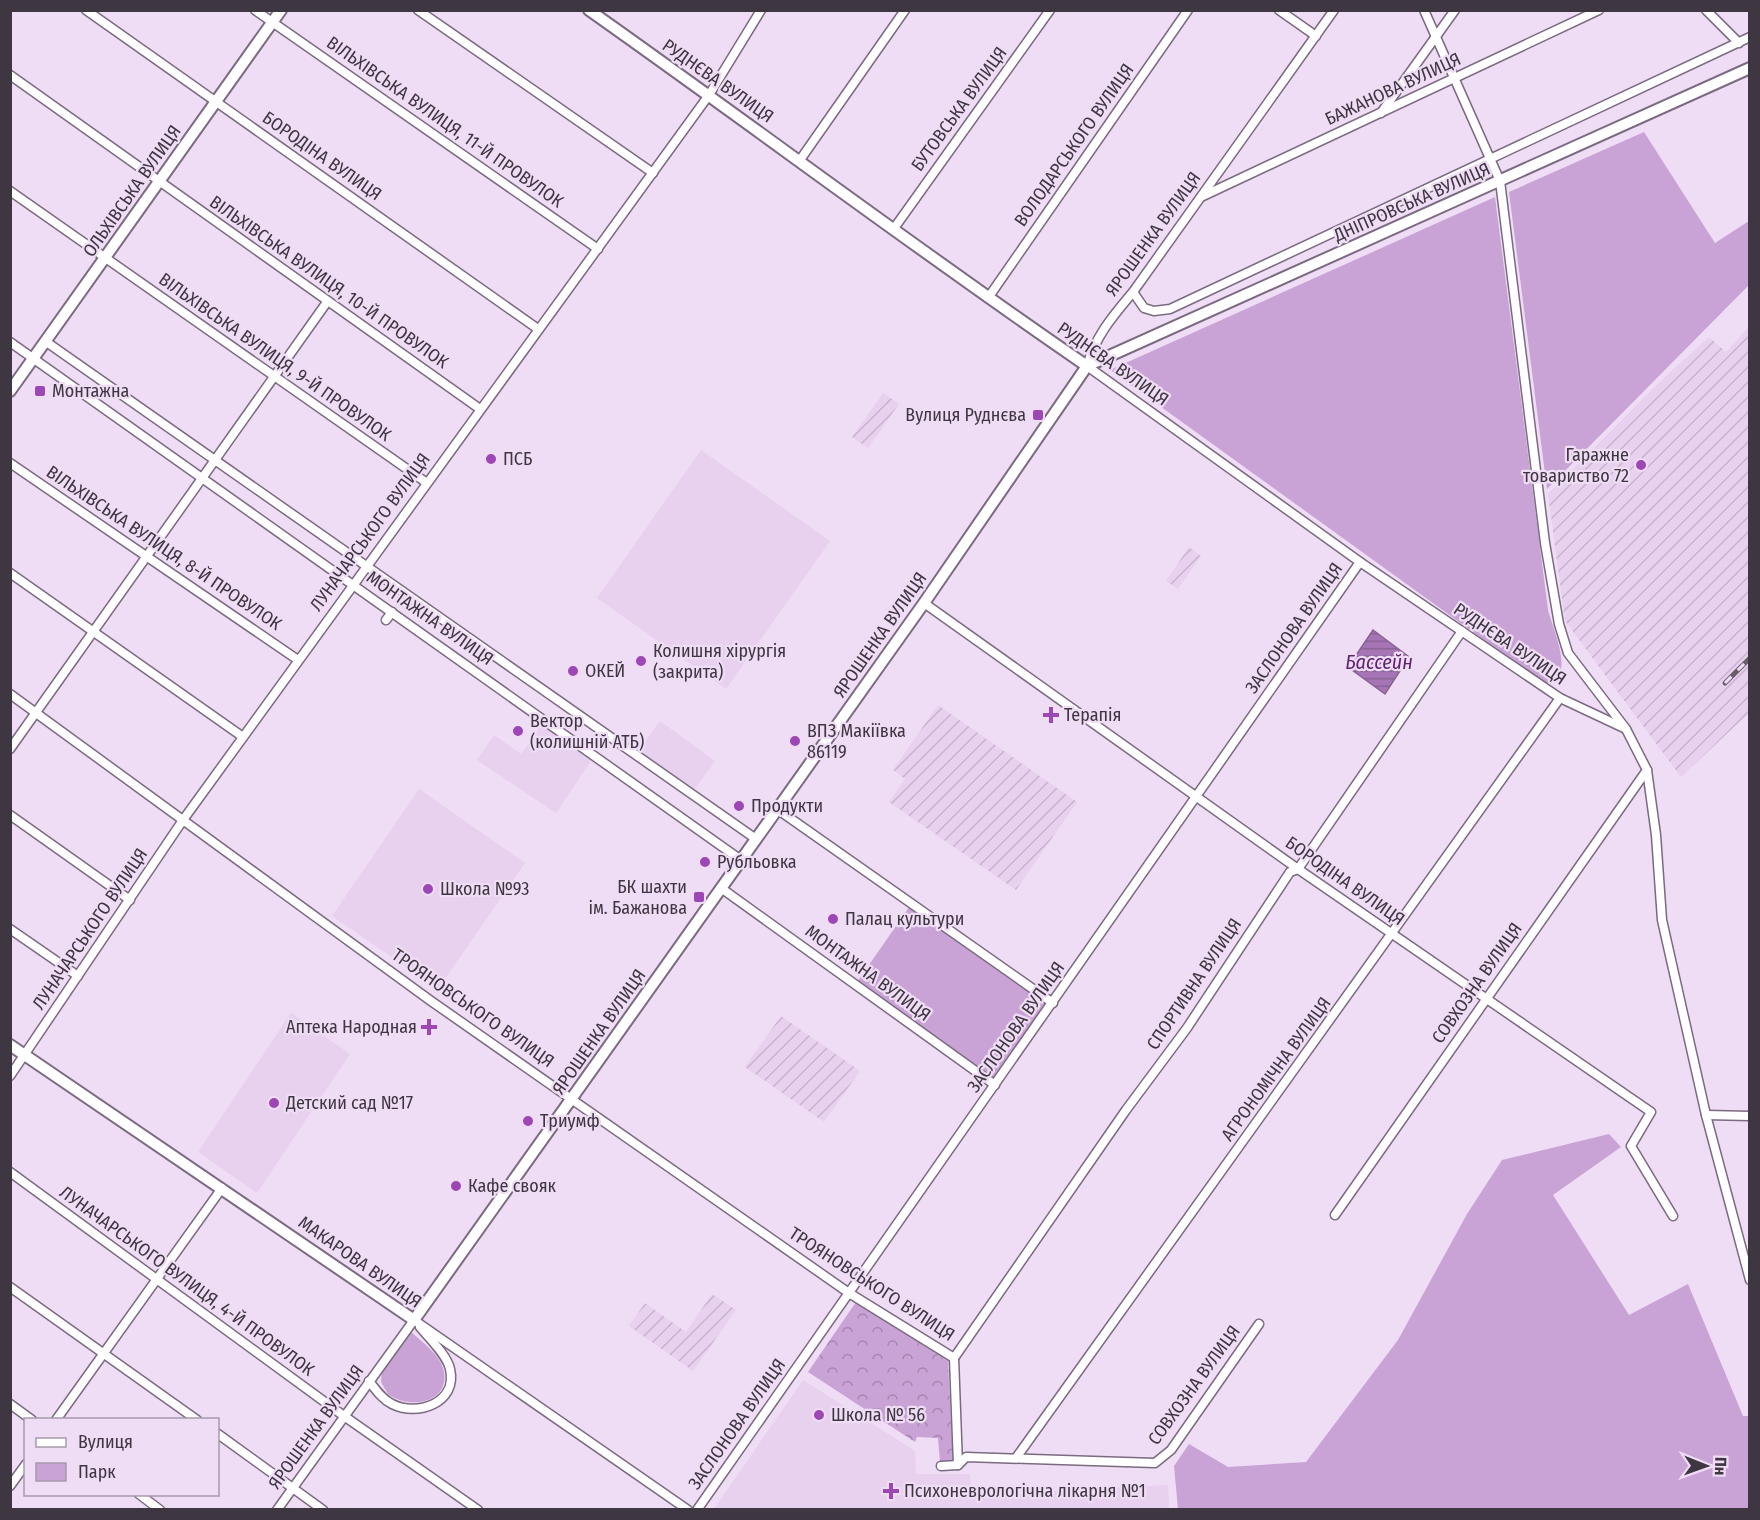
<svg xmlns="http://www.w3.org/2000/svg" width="1760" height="1520" font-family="'Fira Sans Condensed',sans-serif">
<defs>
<pattern id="industrial-furrows" width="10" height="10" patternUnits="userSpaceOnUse" patternTransform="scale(1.5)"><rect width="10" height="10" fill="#e8d0ef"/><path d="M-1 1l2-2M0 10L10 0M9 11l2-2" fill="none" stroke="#c8b3ce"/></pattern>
<pattern id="forest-crowns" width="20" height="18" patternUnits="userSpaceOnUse" patternTransform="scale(1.5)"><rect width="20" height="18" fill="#c9a3d5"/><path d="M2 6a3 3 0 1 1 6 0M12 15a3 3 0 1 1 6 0" fill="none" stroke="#a586ae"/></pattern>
<pattern id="water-rules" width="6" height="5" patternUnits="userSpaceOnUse" patternTransform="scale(1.5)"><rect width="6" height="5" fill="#a675b6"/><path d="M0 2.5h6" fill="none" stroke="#896195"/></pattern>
</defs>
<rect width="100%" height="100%" fill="#efdcf5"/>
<!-- built -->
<g fill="#e8d0ef">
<path d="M 701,450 L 830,541 L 726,689 L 597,598 Z"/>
<path d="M 660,721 L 715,761 L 694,790 L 639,750 Z"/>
<path d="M 541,726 L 591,761 L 556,813 L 477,760 L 494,735 L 521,754 Z"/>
<path d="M 419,789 L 525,863 L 438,989 L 332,916 Z"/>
<path d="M 291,1013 L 350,1054 L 257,1193 L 198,1152 Z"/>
<path d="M 803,1380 L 915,1451 L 916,1474 L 970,1474 L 971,1496 L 1168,1485 L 1169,1509 L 714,1509 Z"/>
</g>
<!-- industrial -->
<g fill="url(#industrial-furrows)">
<path d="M 1749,327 L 1749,713 L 1681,777 L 1565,621 L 1548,494 L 1666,376 L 1709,337 L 1726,352 Z"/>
<path d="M 883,393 L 899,404 L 868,448 L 852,437 Z"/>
<path d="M 1189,547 L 1201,556 L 1178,589 L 1166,581 Z"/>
<path d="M 938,705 L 1077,802 L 1016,890 L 889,802 L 905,779 L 893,770 Z"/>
<path d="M 781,1016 L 860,1071 L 824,1122 L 745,1067 Z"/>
<path d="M 712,1294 L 736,1310 L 693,1371 L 629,1326 L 645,1303 L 686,1332 Z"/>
</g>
<!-- green -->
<g fill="#c9a3d5">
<path d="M 1644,132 L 1715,243 L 1749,221 L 1749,285 L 1547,489 L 1509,192 Z"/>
<path d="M 1495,197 L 1548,610 C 1552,627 1578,681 1545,684 L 1110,370 Z"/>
<path d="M 912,903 L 1053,1003 L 995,1085 L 855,985 Z"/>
<path d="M 1609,1134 L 1621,1147 L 1553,1195 L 1629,1315 L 1688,1284 L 1743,1416 L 1749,1416 L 1749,1509 L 1178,1509 L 1174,1466 L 1189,1444 L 1228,1467 L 1306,1462 L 1398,1340 L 1467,1214 L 1502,1160 Z"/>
<path d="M 411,1332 C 422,1342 438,1353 443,1368 C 453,1402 410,1411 388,1394 L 381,1382 L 382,1370 Z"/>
</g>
<!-- forest -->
<path fill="url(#forest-crowns)" d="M 856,1302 L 948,1361 L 953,1461 L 940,1462 L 938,1438 L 917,1437 L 915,1442 L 808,1372 Z"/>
<!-- water -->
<path fill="url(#water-rules)" stroke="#876293" stroke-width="1.5" d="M 1373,630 L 1409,657 L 1385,694 L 1348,667 Z"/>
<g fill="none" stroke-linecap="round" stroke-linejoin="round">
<!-- minor casing -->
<g stroke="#7b6a81" stroke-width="11">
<g id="minor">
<path d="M 86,10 L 538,329"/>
<path d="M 255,10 L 598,249"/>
<path d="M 418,10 L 653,173"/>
<path d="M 1279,10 L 1316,36"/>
<path d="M 1334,10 L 1133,292 C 1113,316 1096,335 1087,366 L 1360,562 L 1560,698 L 1626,729"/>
<path d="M 1424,10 L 1500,181 L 1545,543 L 1559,624 L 1568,653 L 1626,729 L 1647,770 L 1656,835 L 1662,920 L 1706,1115 L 1750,1280"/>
<path d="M 1706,10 L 1739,43"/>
<path d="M 10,75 L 480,409"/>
<path d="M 1381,113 L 1455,10"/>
<path d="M 800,160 L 905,10"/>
<path d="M 10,191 L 427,483"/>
<path d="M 1201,197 L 1599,10"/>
<path d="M 895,227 L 1050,10"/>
<path d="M 1133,292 L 1144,308 L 1154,311 L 1170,309 L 1750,37"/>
<path d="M 988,298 L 1188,10"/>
<path d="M 45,341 L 756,839"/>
<path d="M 10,342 L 741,860"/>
<path d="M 10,463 L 298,660"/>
<path d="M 10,573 L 243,737"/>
<path d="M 924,603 L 1298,869 L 1651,1112 L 1631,1146 L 1673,1216"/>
<path d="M 386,620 L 392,612"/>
<path d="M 10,694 L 431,1001 L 849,1293 L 954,1358"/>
<path d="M 10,749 L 327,302"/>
<path d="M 777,809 L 1053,1003"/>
<path d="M 10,815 L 130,900"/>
<path d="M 721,888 L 995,1085"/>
<path d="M 10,929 L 78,976"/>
<path d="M 10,1076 L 183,820 L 709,95 L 761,10"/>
<path d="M 1706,1115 L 1750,1116"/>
<path d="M 10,1172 L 344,1416 L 478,1510"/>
<path d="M 1335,1215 L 1647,770"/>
<path d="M 10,1287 L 197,1420"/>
<path d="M 414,1320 L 688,1510"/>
<path d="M 954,1358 L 1126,1110 L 1187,1028 L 1290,872 L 1298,869 L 1462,631"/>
<path d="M 369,1381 C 376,1390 382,1399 392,1404 C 417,1417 458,1403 450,1369 C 447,1355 429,1338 420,1327"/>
<path d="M 10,1404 L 32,1420"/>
<path d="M 56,1420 L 222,1188"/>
<path d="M 218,1434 L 323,1510"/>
<path d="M 1016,1458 L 1560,698"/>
<path d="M 958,1465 L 966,1457 L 1155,1463 L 1171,1450 L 1259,1324"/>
<path d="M 941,1466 L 958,1465 L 954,1358"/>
<path d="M 10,1486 L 26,1464"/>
<path d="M 139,1494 L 160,1510"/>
<path d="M 277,1510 L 414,1320"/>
<path d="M 697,1510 L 1360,562"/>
</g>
</g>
<!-- tertiary casing -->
<g stroke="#7b6a81" stroke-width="14">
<g id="tertiary">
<path d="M 589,10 C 756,128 919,251 1087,366"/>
<path d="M 1087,366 L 1750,68"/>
<path d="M 10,391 L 281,10"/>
<path d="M 10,1045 L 414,1320 L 924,603 L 1087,366"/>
</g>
</g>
<!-- minor -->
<use href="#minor" stroke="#fff" stroke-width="8"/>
<!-- tertiary -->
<use href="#tertiary" stroke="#fff" stroke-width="10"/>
<!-- rail casing -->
<g stroke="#685e6b" stroke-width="5">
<path id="rail" d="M 1725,683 L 1750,658"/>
</g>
<!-- rail -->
<use href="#rail" stroke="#efdcf5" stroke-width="3" stroke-dasharray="9" stroke-linecap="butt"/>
</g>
<!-- markers -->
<g fill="#9c47b5" stroke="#efdcf5" stroke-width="2">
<rect x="34" y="385" width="12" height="12" rx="3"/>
<rect x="1032" y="409" width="12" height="12" rx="3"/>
<circle cx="491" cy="459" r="6"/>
<circle cx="1641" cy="465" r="6"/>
<circle cx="641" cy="661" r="6"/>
<circle cx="573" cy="671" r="6"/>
<path d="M1048 706h6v6h6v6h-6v6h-6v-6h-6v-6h6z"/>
<circle cx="518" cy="731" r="6"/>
<circle cx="795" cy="741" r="6"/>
<circle cx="739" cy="806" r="6"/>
<circle cx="705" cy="862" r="6"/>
<circle cx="428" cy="889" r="6"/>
<rect x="693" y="891" width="12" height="12" rx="3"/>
<circle cx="833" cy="919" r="6"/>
<path d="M426 1018h6v6h6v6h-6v6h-6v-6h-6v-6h6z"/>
<circle cx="274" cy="1103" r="6"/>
<circle cx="528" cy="1121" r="6"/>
<circle cx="456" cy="1186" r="6"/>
<circle cx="819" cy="1415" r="6"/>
<path d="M888 1482h6v6h6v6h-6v6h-6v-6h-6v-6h6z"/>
</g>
<g text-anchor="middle" stroke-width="4.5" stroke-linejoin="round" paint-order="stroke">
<!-- street labels -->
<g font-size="18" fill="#3e3640" stroke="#efdcf5">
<text transform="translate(718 81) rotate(35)" y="6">РУДНЄВА ВУЛИЦЯ</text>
<text transform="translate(1393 89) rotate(-25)" y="6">БАЖАНОВА ВУЛИЦЯ</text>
<text transform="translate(959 109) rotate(-54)" y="6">БУТОВСЬКА ВУЛИЦЯ</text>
<text transform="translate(445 122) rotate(35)" y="6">ВІЛЬХІВСЬКА ВУЛИЦЯ, 11-Й ПРОВУЛОК</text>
<text transform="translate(1074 145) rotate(-55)" y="6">ВОЛОДАРСЬКОГО ВУЛИЦЯ</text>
<text transform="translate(322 156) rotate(35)" y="6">БОРОДІНА ВУЛИЦЯ</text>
<text transform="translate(132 191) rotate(-55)" y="6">ОЛЬХІВСЬКА ВУЛИЦЯ</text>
<text transform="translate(1412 202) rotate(-24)" y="6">ДНІПРОВСЬКА ВУЛИЦЯ</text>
<text transform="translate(1153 234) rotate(-54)" y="6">ЯРОШЕНКА ВУЛИЦЯ</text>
<text transform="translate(329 282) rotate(35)" y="6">ВІЛЬХІВСЬКА ВУЛИЦЯ, 10-Й ПРОВУЛОК</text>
<text transform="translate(275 357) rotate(35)" y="6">ВІЛЬХІВСЬКА ВУЛИЦЯ, 9-Й ПРОВУЛОК</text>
<text transform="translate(1113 364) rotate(35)" y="6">РУДНЄВА ВУЛИЦЯ</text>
<text transform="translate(370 532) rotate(-54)" y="6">ЛУНАЧАРСЬКОГО ВУЛИЦЯ</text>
<text transform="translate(164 548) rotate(34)" y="6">ВІЛЬХІВСЬКА ВУЛИЦЯ, 8-Й ПРОВУЛОК</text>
<text transform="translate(430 618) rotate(35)" y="6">МОНТАЖНА ВУЛИЦЯ</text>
<text transform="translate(1294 628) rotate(-55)" y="6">ЗАСЛОНОВА ВУЛИЦЯ</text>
<text transform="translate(880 635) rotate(-55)" y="6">ЯРОШЕНКА ВУЛИЦЯ</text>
<text transform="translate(1510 644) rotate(34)" y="6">РУДНЄВА ВУЛИЦЯ</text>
<text transform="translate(1345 881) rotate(35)" y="6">БОРОДІНА ВУЛИЦЯ</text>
<text transform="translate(90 929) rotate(-56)" y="6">ЛУНАЧАРСЬКОГО ВУЛИЦЯ</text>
<text transform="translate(868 973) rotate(36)" y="6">МОНТАЖНА ВУЛИЦЯ</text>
<text transform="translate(1477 983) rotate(-55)" y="6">СОВХОЗНА ВУЛИЦЯ</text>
<text transform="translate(1194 984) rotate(-56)" y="6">СПОРТИВНА ВУЛИЦЯ</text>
<text transform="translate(473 1008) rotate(35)" y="6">ТРОЯНОВСЬКОГО ВУЛИЦЯ</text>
<text transform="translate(1016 1027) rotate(-55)" y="6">ЗАСЛОНОВА ВУЛИЦЯ</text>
<text transform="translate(599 1032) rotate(-55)" y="6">ЯРОШЕНКА ВУЛИЦЯ</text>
<text transform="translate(1276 1069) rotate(-54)" y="6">АГРОНОМІЧНА ВУЛИЦЯ</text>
<text transform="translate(360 1262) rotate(35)" y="6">МАКАРОВА ВУЛИЦЯ</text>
<text transform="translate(187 1281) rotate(36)" y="6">ЛУНАЧАРСЬКОГО ВУЛИЦЯ, 4-Й ПРОВУЛОК</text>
<text transform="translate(872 1284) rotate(33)" y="6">ТРОЯНОВСЬКОГО ВУЛИЦЯ</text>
<text transform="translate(1194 1385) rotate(-54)" y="6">СОВХОЗНА ВУЛИЦЯ</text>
<text transform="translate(737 1424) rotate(-55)" y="6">ЗАСЛОНОВА ВУЛИЦЯ</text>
<text transform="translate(316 1427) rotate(-54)" y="6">ЯРОШЕНКА ВУЛИЦЯ</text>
</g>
<!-- poi labels -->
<g font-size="18" fill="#3e3640" stroke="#efdcf5" text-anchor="start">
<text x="52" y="397">Монтажна</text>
<text x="1026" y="421" text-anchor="end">Вулиця Руднєва</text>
<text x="1629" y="461" text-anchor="end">Гаражне<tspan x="1629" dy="21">товариство 72</tspan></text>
<text x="503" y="465">ПСБ</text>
<text x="653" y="657">Колишня хірургія<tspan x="653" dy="21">(закрита)</tspan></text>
<text x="585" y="677">ОКЕЙ</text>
<text x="1064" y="721">Терапія</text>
<text x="530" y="727">Вектор<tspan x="530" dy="21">(колишній АТБ)</tspan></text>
<text x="807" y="737">ВПЗ Макіївка<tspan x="807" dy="21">86119</tspan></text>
<text x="751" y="812">Продукти</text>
<text x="717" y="868">Рубльовка</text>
<text x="687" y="893" text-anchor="end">БК шахти<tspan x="687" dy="21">ім. Бажанова</tspan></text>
<text x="440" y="895">Школа №93</text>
<text x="845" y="925">Палац культури</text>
<text x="417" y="1033" text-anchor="end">Аптека Народная</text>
<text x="286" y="1109">Детский сад №17</text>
<text x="540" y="1127">Триумф</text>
<text x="468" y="1192">Кафе свояк</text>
<text x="831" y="1421">Школа № 56</text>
<text x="904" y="1497">Психоневрологічна лікарня №1</text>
</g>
<!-- water labels -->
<g font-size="20" font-style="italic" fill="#602271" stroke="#efdcf5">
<text x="1379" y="669">Бассейн</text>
</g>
</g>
<!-- border -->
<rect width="1760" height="1520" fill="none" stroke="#3e3640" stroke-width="24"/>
<!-- legend -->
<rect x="24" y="1418" width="195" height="78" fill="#efdcf5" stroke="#a89aad" stroke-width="1.5"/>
<rect x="36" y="1438" width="30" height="9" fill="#ffffff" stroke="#a89aad" stroke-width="1.5"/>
<text x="78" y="1448" font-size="18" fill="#3e3640">Вулиця</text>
<rect x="36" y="1463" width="30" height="18" fill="#c9a3d5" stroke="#a89aad" stroke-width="1.5"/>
<text x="78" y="1478" font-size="18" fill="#3e3640">Парк</text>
<!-- north arrow -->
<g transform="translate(1706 1466) rotate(91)" stroke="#efdcf5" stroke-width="4.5" paint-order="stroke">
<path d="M0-4.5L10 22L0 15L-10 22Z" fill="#3e3640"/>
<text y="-9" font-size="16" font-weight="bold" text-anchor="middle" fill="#3e3640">Пн</text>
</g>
</svg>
